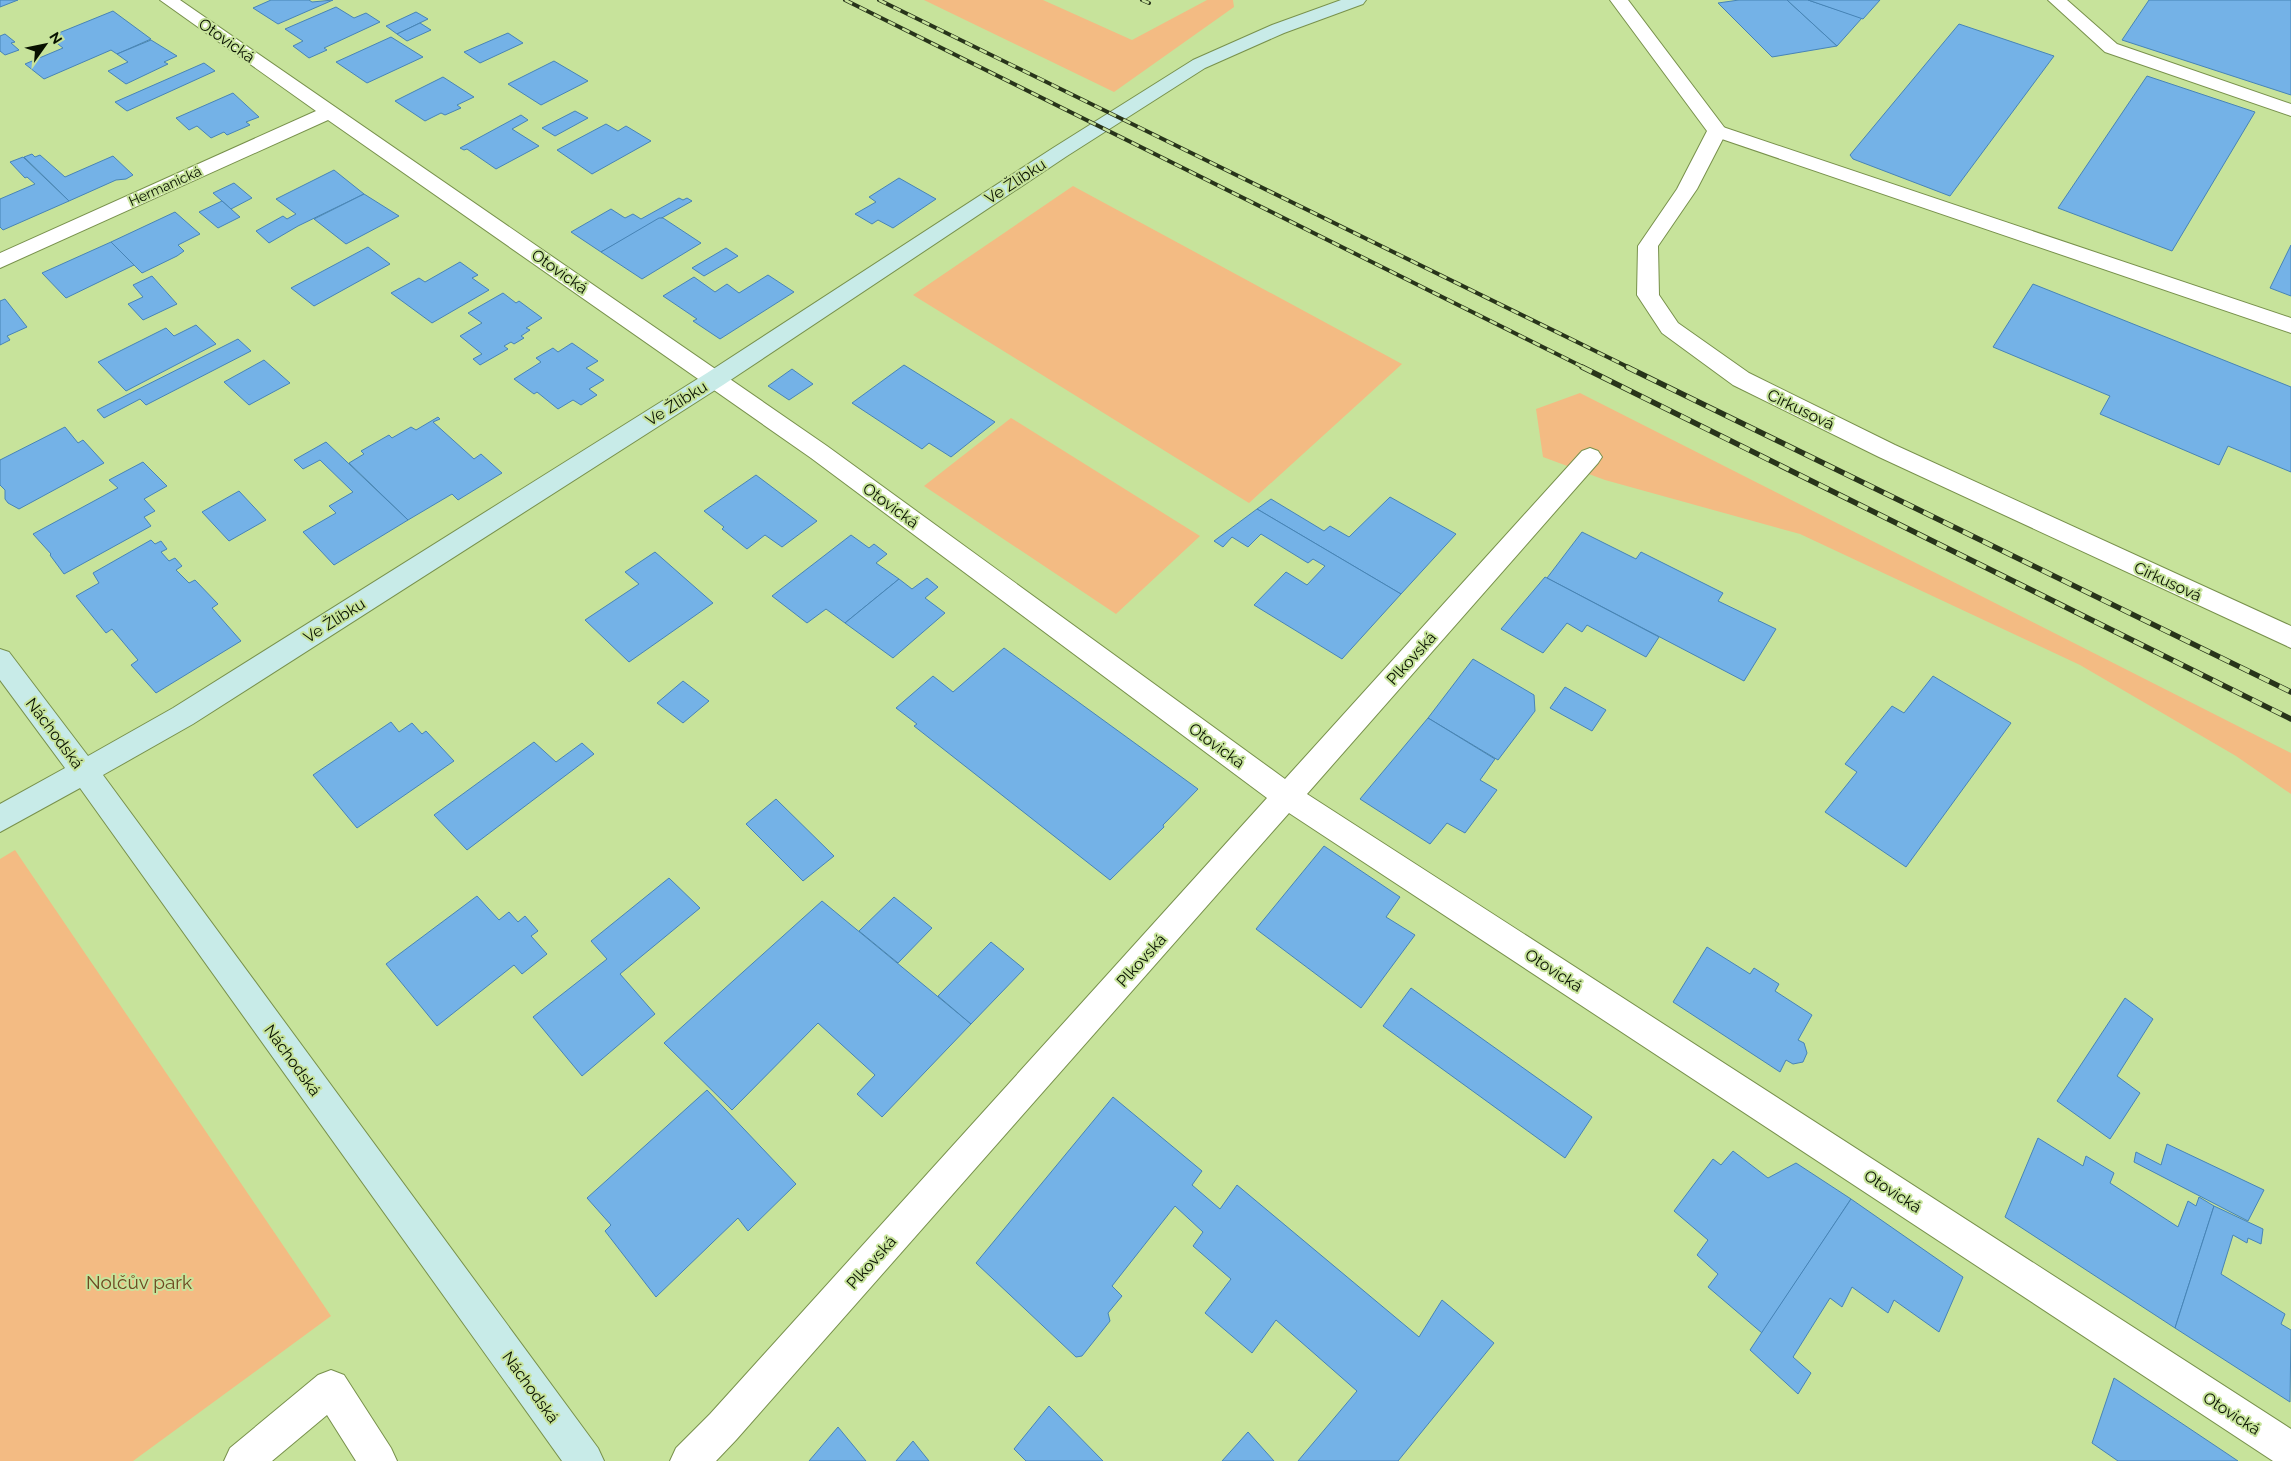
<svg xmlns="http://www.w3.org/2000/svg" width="2291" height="1461" font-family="Raleway,sans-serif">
<rect width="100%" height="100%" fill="#c7e39b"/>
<!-- green -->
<g fill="#f3bb83">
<path d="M 924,0 L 1043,0 L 1132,40 L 1207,0 L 1233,0 L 1234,7 L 1114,92 Z"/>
<path d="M 1073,186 L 1402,364 L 1249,503 L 913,295 Z"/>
<path d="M 1580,393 L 2291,753 L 2291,794 L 2236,756 L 2080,665 L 1800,534 L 1605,480 L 1543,457 L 1536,409 Z"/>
<path d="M 1011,418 L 1200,536 L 1116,614 L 924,486 Z"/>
<path d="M 15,850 L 331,1316 L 133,1461 L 0,1461 L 0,859 Z"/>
</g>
<!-- building -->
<g fill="#74b2e7" stroke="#4784b6">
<path d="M 0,0 L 18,0 L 0,7 Z"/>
<path d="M 271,0 L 309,0 L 312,2 L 333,0 L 278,24 L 253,8 Z"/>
<path d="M 1739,0 L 1787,0 L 1837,46 L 1772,57 L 1718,3 Z"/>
<path d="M 1787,0 L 1808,0 L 1862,18 L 1837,46 Z"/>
<path d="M 1808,0 L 1880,0 L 1863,19 Z"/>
<path d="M 2149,0 L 2291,0 L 2291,95 L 2122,40 Z"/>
<path d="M 336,7 L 354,18 L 366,13 L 380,22 L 324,48 L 327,50 L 309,58 L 293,46 L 303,41 L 285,29 Z"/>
<path d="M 113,11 L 151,39 L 117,54 L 111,50 L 44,79 L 25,64 L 63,48 L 49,37 Z"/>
<path d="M 416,12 L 428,19 L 397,34 L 386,26 Z"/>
<path d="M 420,23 L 431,30 L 407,41 L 397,34 Z"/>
<path d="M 1959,24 L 2054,56 L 1950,196 L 1853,159 L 1850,155 Z"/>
<path d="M 508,33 L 523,43 L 480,63 L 464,52 Z"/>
<path d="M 5,34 L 15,42 L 11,43 L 19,50 L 5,55 L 0,51 L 0,36 Z"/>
<path d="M 391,37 L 423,57 L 367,83 L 336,62 Z"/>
<path d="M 151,40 L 177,56 L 164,62 L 168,64 L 126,84 L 108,71 L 128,62 L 117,54 Z"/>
<path d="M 554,61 L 588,81 L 541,105 L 508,84 Z"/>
<path d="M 204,63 L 215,71 L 127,111 L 115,102 Z"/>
<path d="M 2147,76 L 2255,112 L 2172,251 L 2058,208 Z"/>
<path d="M 443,77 L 474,97 L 457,105 L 461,108 L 445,115 L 441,113 L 425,121 L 395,101 Z"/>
<path d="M 233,93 L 259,117 L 246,122 L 250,125 L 227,135 L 224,132 L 211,138 L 197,126 L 189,130 L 176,118 Z"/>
<path d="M 575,111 L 588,118 L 555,136 L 542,128 Z"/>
<path d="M 521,115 L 528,120 L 512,129 L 539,146 L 496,169 L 467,149 L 464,150 L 460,148 Z"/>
<path d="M 606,124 L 618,131 L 626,126 L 651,141 L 592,174 L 557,150 Z"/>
<path d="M 32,154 L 35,157 L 40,155 L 65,177 L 113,156 L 133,175 L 126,179 L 116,180 L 69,201 L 24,157 Z"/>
<path d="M 23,157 L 69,201 L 3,230 L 0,227 L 0,199 L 35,184 L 27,177 L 25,178 L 10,162 Z"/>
<path d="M 334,170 L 364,194 L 298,226 L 269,243 L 256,231 L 283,216 L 287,219 L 296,214 L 276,199 Z"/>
<path d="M 899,178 L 936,199 L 893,228 L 878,220 L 872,224 L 855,214 L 876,202 L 869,197 Z"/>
<path d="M 234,183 L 252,198 L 231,209 L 213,193 Z"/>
<path d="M 364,194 L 399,216 L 346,244 L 314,219 Z"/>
<path d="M 679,198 L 683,200 L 687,198 L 692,201 L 601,252 L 571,232 L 611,209 L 625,218 L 633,214 L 641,219 Z"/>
<path d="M 222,201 L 240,217 L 218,228 L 199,212 Z"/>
<path d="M 175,212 L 200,234 L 178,245 L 184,251 L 177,256 L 142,273 L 111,242 Z"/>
<path d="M 659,218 L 663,218 L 701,243 L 642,279 L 601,252 Z"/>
<path d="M 111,242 L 134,265 L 66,298 L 42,273 Z"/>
<path d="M 2291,245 L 2291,296 L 2270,288 Z"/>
<path d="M 368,247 L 390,264 L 314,306 L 291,288 Z"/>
<path d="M 726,248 L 738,256 L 704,276 L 692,268 Z"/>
<path d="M 460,262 L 478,275 L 472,278 L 489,290 L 432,323 L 391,293 L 419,278 L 425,282 Z"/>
<path d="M 768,275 L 794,292 L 720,339 L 693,321 L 697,319 L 663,296 L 694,277 L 715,292 L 727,284 L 739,293 Z"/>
<path d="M 152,276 L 177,304 L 143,320 L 128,304 L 143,297 L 133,285 Z"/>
<path d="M 2033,284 L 2291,387 L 2291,472 L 2228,446 L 2219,465 L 2100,414 L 2110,396 L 1993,347 Z"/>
<path d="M 503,293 L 516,303 L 519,301 L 542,318 L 526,328 L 530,330 L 521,336 L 524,338 L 514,344 L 511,342 L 504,346 L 508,349 L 480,365 L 473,359 L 482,354 L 460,336 L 482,323 L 468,313 Z"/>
<path d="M 5,299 L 27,327 L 7,336 L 10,340 L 0,345 L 0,301 Z"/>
<path d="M 196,325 L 216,344 L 126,391 L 98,362 L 166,328 L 174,336 Z"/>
<path d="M 238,339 L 251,351 L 146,405 L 140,399 L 104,418 L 97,410 Z"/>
<path d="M 572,343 L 598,361 L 586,368 L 604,380 L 589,389 L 597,395 L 581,405 L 573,400 L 558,409 L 537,392 L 534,394 L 514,379 L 541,362 L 536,358 L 553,348 L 558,352 Z"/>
<path d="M 264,360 L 290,383 L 249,405 L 224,382 Z"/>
<path d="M 904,365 L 995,422 L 951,457 L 929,443 L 922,449 L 852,403 Z"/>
<path d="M 792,369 L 813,384 L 789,400 L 768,386 Z"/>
<path d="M 438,417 L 440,419 L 433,422 L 474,459 L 481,454 L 502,473 L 458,500 L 452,494 L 408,520 L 349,463 L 364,454 L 361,451 L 389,435 L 392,438 L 411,427 L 416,430 Z"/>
<path d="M 65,427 L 78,443 L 83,440 L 104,463 L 19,509 L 8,503 L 5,499 L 5,490 L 0,485 L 0,460 Z"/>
<path d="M 326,442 L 408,520 L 334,565 L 303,532 L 336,513 L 329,506 L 353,492 L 320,460 L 303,469 L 294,460 Z"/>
<path d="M 143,462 L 167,486 L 144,499 L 155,511 L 144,517 L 151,526 L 64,574 L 50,555 L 51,554 L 33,534 L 118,488 L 109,480 Z"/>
<path d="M 756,475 L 817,521 L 782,547 L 765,535 L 747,549 L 722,529 L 724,527 L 704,511 Z"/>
<path d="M 239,491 L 266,520 L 229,541 L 202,512 Z"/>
<path d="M 1390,497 L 1456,534 L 1401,594 L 1257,509 L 1271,499 L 1324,531 L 1330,526 L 1349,537 Z"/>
<path d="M 1257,509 L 1401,594 L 1342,659 L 1254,605 L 1286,572 L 1307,585 L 1325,566 L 1313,559 L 1308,563 L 1261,534 L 1248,547 L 1232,537 L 1223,547 L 1214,541 Z"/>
<path d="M 1582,532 L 1636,559 L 1641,552 L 1723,593 L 1718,601 L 1776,629 L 1744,681 L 1547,578 Z"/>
<path d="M 851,535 L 869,548 L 874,544 L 887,554 L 876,563 L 899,579 L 845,623 L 826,609 L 807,623 L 772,596 Z"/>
<path d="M 151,540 L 155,544 L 161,541 L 167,549 L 161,552 L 169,561 L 175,558 L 182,566 L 176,570 L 189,583 L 195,580 L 218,604 L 212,608 L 241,641 L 156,693 L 131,665 L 138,660 L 112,629 L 106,633 L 76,596 L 99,583 L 93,573 Z"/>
<path d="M 655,552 L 713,603 L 629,662 L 585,620 L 639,584 L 625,572 Z"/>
<path d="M 1545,577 L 1547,578 L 1659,637 L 1646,657 L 1587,625 L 1582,632 L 1567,623 L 1543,653 L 1501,629 Z"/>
<path d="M 927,578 L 938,587 L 925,598 L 945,613 L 893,658 L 845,623 L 899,579 L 912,589 Z"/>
<path d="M 1004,648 L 1198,789 L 1163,825 L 1164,827 L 1110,880 L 914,726 L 917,724 L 896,708 L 933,676 L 953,692 Z"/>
<path d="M 1473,659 L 1534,695 L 1535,711 L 1498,760 L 1428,718 Z"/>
<path d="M 1933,676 L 2011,723 L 1906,867 L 1825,812 L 1857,772 L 1845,764 L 1892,706 L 1904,713 Z"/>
<path d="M 683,681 L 709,701 L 683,723 L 657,703 Z"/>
<path d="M 1565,687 L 1606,710 L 1592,731 L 1550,708 Z"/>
<path d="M 1428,718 L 1495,759 L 1480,780 L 1497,790 L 1465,833 L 1447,823 L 1430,844 L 1360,799 Z"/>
<path d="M 391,722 L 399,732 L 412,723 L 422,734 L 426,731 L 454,761 L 357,828 L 313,775 Z"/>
<path d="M 534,742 L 556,762 L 582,743 L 594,754 L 467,850 L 434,815 Z"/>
<path d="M 776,799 L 834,856 L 803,881 L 746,824 Z"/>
<path d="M 1324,846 L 1400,897 L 1386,917 L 1415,935 L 1361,1008 L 1256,929 Z"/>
<path d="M 669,878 L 700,908 L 620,974 L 655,1014 L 582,1076 L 533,1017 L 607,959 L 591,941 Z"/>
<path d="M 477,896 L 499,920 L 509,912 L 518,922 L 525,916 L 538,931 L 531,936 L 547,954 L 522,974 L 514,965 L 437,1026 L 386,964 Z"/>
<path d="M 894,897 L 932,928 L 898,963 L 859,931 Z"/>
<path d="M 822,901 L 971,1024 L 882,1117 L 857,1094 L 875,1075 L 818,1023 L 732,1110 L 664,1043 Z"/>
<path d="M 991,942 L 1024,969 L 971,1024 L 938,996 Z"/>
<path d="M 1707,947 L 1750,974 L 1754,968 L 1779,984 L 1775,991 L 1812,1015 L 1798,1040 L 1804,1043 L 1807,1053 L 1803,1062 L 1793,1064 L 1786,1060 L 1780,1072 L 1673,1002 Z"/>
<path d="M 1411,988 L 1592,1117 L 1565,1158 L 1383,1026 Z"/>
<path d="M 2125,998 L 2153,1019 L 2117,1076 L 2140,1093 L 2110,1139 L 2057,1101 Z"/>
<path d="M 707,1090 L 796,1184 L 748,1231 L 738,1218 L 656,1297 L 605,1231 L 611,1225 L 587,1198 Z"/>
<path d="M 1113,1097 L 1202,1171 L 1192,1185 L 1220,1209 L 1237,1185 L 1419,1337 L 1442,1300 L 1494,1343 L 1398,1461 L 1298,1461 L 1357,1391 L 1276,1320 L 1252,1353 L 1205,1313 L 1231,1279 L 1193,1246 L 1203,1232 L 1175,1206 L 1112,1286 L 1122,1296 L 1108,1313 L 1110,1321 L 1082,1356 L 1076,1357 L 976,1263 Z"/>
<path d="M 2038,1138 L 2083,1166 L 2086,1156 L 2114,1173 L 2110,1183 L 2178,1227 L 2188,1201 L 2196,1206 L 2199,1197 L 2214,1206 L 2175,1328 L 2005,1217 Z"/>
<path d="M 2167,1144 L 2264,1190 L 2248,1221 L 2134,1162 L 2136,1152 L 2161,1165 Z"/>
<path d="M 1733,1151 L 1768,1178 L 1796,1163 L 1851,1199 L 1762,1333 L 1708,1287 L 1718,1274 L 1697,1255 L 1708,1240 L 1674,1211 L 1713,1159 L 1721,1165 Z"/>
<path d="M 1851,1199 L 1963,1277 L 1939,1332 L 1894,1300 L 1888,1313 L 1852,1287 L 1842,1307 L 1830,1298 L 1793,1357 L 1811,1373 L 1798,1394 L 1750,1350 Z"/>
<path d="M 2214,1206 L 2263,1229 L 2261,1244 L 2248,1238 L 2247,1243 L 2233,1235 L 2221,1274 L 2285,1314 L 2281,1324 L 2291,1330 L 2290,1402 L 2175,1328 Z"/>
<path d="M 2114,1378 L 2238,1461 L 2118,1461 L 2092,1443 Z"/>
<path d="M 1049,1406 L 1103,1461 L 1026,1461 L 1014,1449 Z"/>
<path d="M 838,1427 L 866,1461 L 809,1461 Z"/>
<path d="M 1248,1432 L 1274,1461 L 1222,1461 Z"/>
<path d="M 913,1441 L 929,1461 L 896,1461 Z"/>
</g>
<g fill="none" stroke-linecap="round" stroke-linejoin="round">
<!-- lane casing -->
<g stroke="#78914c" stroke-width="2">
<g id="lane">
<path d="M 2048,0 L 2067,0 L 2117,44 L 2291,104 L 2291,116 L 2105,52 Z"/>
<path d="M 1717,125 L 2291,318 L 2291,333 L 1710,135 L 1707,131 L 1710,127 Z"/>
<path d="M 331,1370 L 344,1375 L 391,1448 L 397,1461 L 356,1461 L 327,1415 L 272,1461 L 224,1461 L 230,1448 L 318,1375 Z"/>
</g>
</g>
<!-- street casing -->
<g stroke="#78914c" stroke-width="2">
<g id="street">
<path d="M 160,0 L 180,0 L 827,446 L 1285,779 L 1582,451 L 1590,448 L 1598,451 L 1602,457 L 1598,463 L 1307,794 L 2291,1429 L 2291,1461 L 2273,1461 L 1289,813 L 736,1440 L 716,1461 L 670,1461 L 676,1448 L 710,1414 L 1267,798 L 811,458 L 328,120 L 0,268 L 0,253 L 316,111 Z"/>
<path d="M 1610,0 L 1628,0 L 1727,131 L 1697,189 L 1658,246 L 1659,295 L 1678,323 L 1749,373 L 1895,445 L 2291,626 L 2291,648 L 1879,457 L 1733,385 L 1662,333 L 1637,295 L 1638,246 L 1677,189 L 1707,131 Z"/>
</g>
</g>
<!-- secondary casing -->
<g stroke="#78914c" stroke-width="2">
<path id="secondary" d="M 1341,0 L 1366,0 L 1363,4 L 1284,33 L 1205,68 L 1067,156 L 723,385 L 193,724 L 103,775 L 598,1448 L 604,1461 L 562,1461 L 80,788 L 0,832 L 0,804 L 65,768 L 0,680 L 0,649 L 9,652 L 88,756 L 173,708 L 707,373 L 1053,148 L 1193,60 L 1272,25 Z"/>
</g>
<!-- lane -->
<use href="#lane" fill="#fff" fill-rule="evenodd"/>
<!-- street -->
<use href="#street" fill="#fff" fill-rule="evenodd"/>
<!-- secondary -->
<use href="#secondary" fill="#c8ebe8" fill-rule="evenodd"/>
<!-- rail-far1 casing -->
<g stroke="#28341a" stroke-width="4">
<g id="rail-far1">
<path d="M 845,0 L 1585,368"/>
<path d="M 879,0 L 1630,368"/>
<path d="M 1142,0 L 1149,3"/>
</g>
</g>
<!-- rail casing -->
<g stroke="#28341a" stroke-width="5.5">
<g id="rail">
<path d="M 1582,367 L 2291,719"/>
<path d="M 1627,367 L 2291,692"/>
</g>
</g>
<!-- rail-far1 -->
<use href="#rail-far1" stroke="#c7e39b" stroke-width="2.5" stroke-dasharray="8" stroke-linecap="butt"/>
<!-- rail -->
<use href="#rail" stroke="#c7e39b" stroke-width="4" stroke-dasharray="11" stroke-linecap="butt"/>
</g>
<g text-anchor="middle" stroke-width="4" stroke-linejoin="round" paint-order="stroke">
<!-- far-street labels -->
<g font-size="14" fill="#081100" stroke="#c7e39b">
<text transform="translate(165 186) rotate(-24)" y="5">Hermanická</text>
</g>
<!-- street labels -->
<g font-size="16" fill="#081100" stroke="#c7e39b">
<text transform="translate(227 40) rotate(35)" y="6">Otovická</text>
<text transform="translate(1015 181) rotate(-33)" y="6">Ve Žlíbku</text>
<text transform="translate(560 271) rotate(35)" y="6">Otovická</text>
<text transform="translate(676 403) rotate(-32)" y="6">Ve Žlíbku</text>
<text transform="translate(1801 409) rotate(26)" y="6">Cirkusová</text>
<text transform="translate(891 505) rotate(36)" y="6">Otovická</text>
<text transform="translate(2168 581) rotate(25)" y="6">Cirkusová</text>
<text transform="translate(334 620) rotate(-32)" y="6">Ve Žlíbku</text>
<text transform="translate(1411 658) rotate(-48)" y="6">Plkovská</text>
<text transform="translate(55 733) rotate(53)" y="6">Náchodská</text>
<text transform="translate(1217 745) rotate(36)" y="6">Otovická</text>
<text transform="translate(1141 960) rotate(-48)" y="6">Plkovská</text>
<text transform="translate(1554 970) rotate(33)" y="6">Otovická</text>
<text transform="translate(293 1060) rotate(54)" y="6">Náchodská</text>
<text transform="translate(1893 1191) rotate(33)" y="6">Otovická</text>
<text transform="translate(871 1262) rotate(-48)" y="6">Plkovská</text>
<text transform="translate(531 1387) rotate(54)" y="6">Náchodská</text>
<text transform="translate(2232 1413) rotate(33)" y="6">Otovická</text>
</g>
<!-- near-park labels -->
<g font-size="19" fill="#6e4922" stroke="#c7e39b">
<text x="139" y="1289">Nolčův park</text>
</g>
</g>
<!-- north arrow -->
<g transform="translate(45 45) rotate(57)" stroke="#c7e39b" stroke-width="4" paint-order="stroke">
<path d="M0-4L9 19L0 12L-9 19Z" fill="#081100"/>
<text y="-8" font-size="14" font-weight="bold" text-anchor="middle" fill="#081100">N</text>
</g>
</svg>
